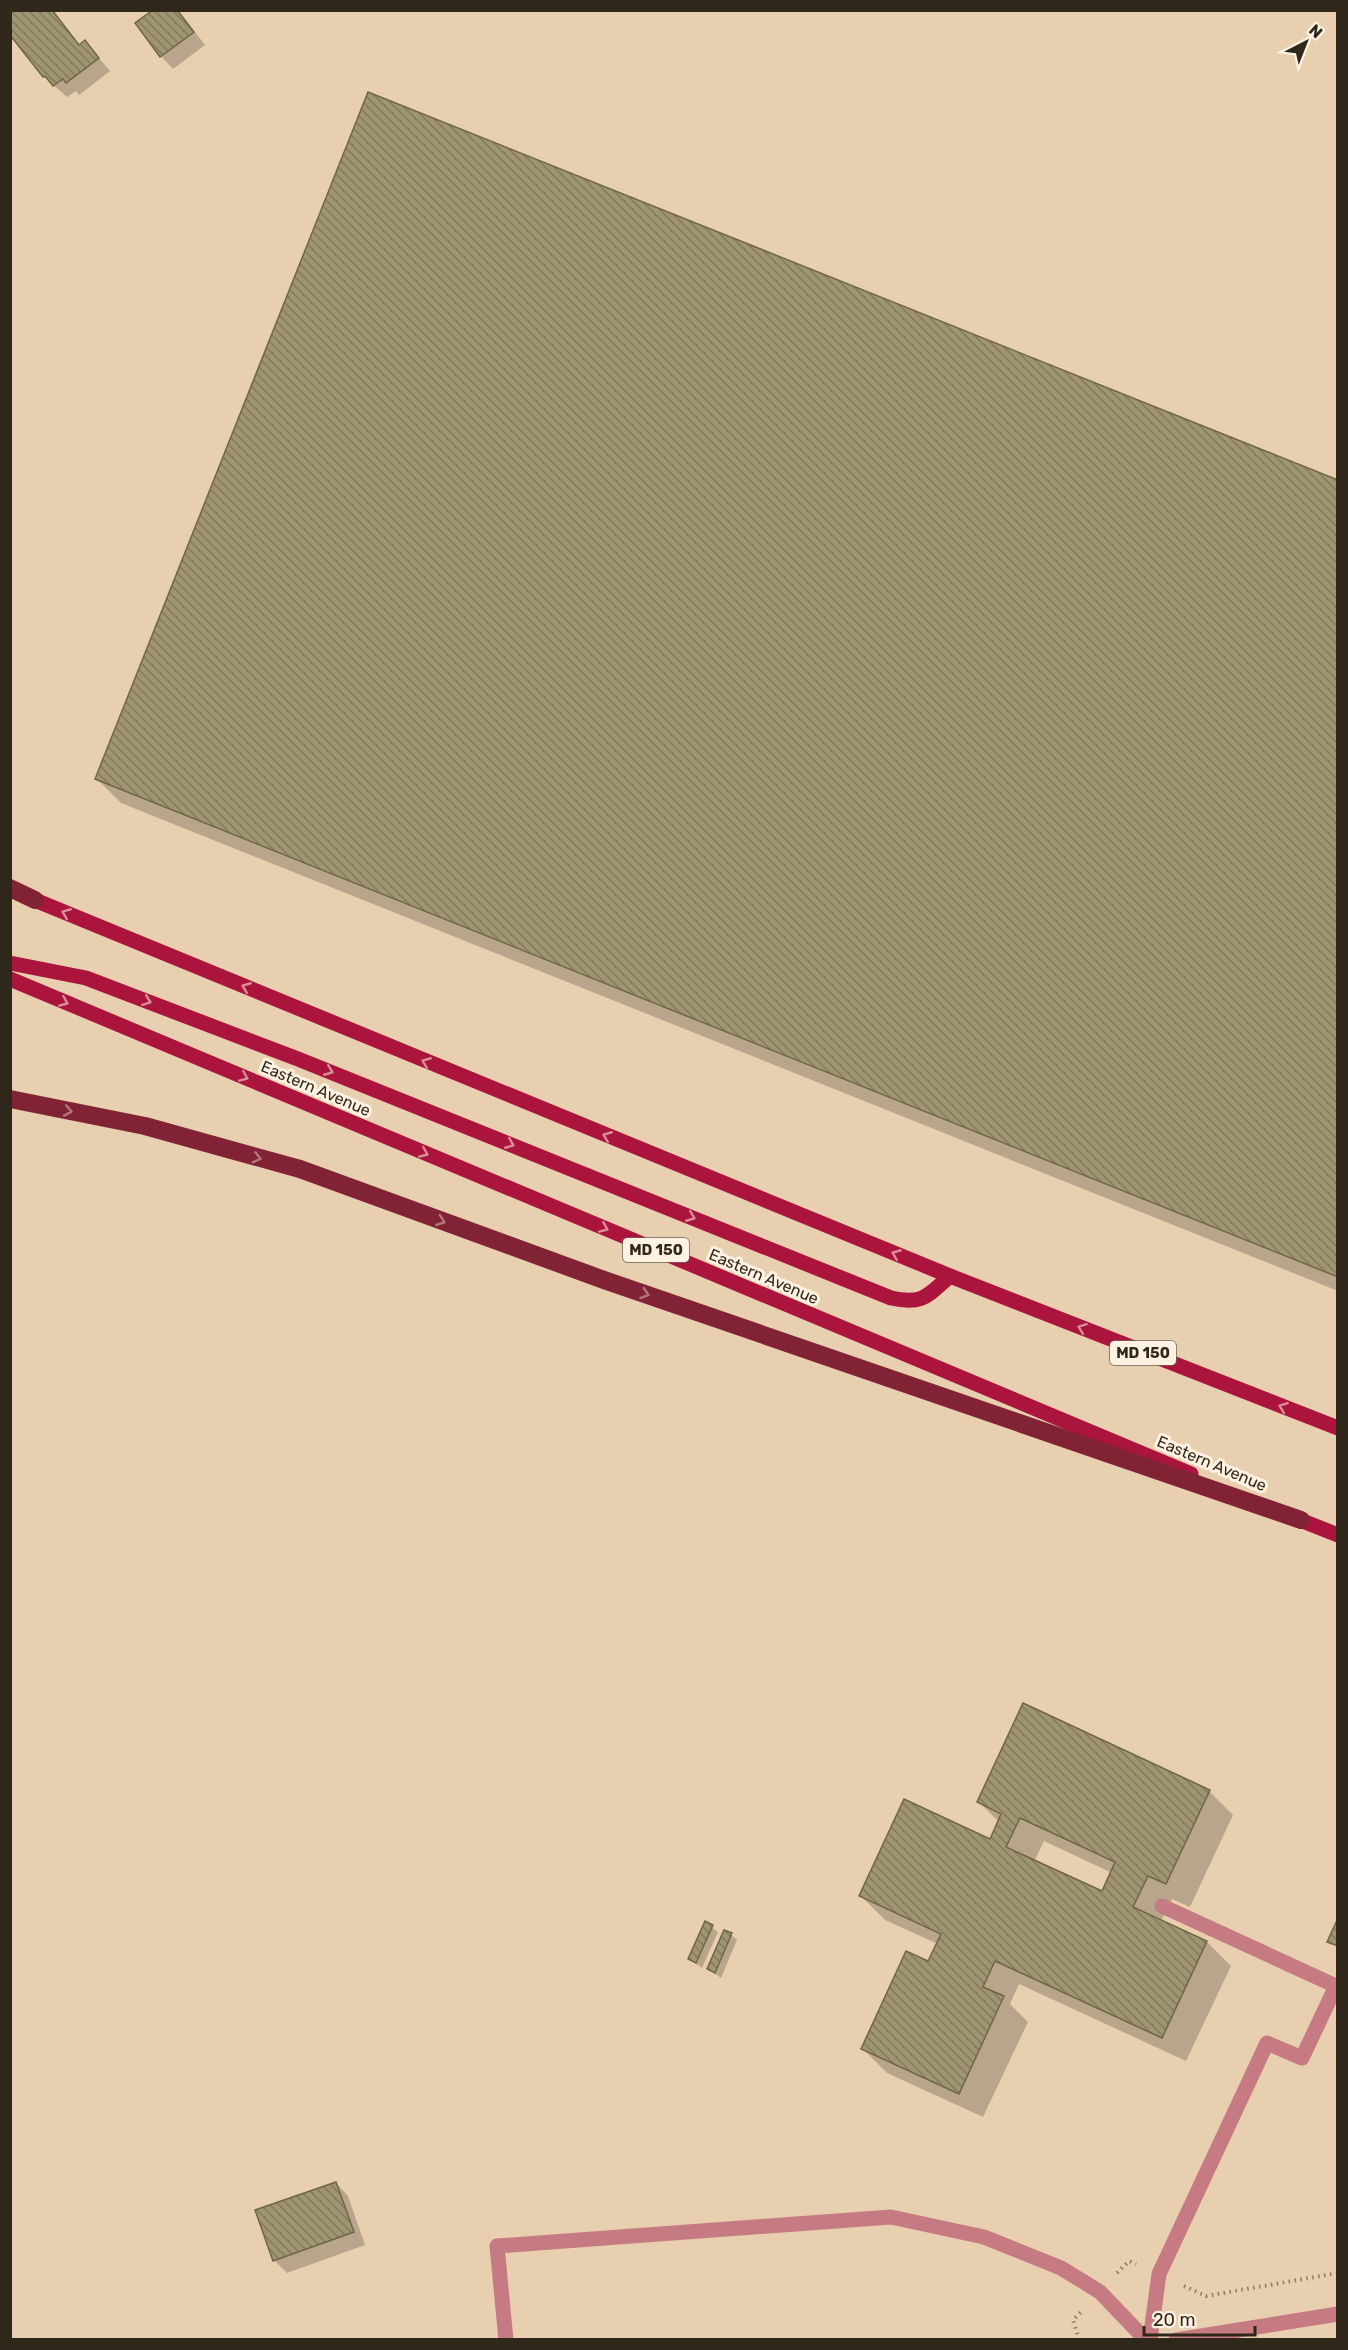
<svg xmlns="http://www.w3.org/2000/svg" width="1348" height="2350" font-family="Rubik,sans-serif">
<defs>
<pattern id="building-back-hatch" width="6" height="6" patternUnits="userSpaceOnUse" patternTransform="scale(1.5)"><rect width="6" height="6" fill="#9f9572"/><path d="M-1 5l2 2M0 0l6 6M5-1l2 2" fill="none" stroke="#827a5d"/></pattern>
</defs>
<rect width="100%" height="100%" fill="#e8cfaf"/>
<!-- shadow -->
<g fill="#0003" fill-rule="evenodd">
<path d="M 10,10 L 53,10 L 80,46 L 85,42 L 110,71 L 79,95 L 76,91 L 67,97 L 44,77 L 10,33 Z"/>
<path d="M 155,10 L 178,10 L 205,45 L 173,69 L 161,56 L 137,24 Z"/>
<path d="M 1338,482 L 1338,1291 L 121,803 L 97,779 Z"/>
<path d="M 1209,1791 L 1233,1815 L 1190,1907 L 1172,1899 L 1161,1921 L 1207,1942 L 1231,1966 L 1186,2061 L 1019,1984 L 1010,2004 L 1028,2022 L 983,2117 L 887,2073 L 863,2049 L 929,1963 L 938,1944 L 885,1920 L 861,1896 L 990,1841 L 999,1822 L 979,1802 ZM 1044,1841 L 1112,1873 L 1103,1893 L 1034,1862 Z"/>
<path d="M 706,1923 L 718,1932 L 702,1968 L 689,1959 Z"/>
<path d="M 731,1935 L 737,1940 L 721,1978 L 708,1969 Z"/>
<path d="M 336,2183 L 348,2196 L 365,2245 L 287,2273 L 274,2260 Z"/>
</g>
<!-- building -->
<g fill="url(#building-back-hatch)" stroke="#6f6644" stroke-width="1.5" fill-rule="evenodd">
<path d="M 10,10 L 52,10 L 79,45 L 85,40 L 99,58 L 66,83 L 63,79 L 53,86 L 45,76 L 43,77 L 10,35 Z"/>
<path d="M 153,10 L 177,10 L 194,32 L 160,57 L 135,23 Z"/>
<path d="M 368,92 L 1338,480 L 1338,1277 L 95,779 Z"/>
<path d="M 1023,1703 L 1210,1790 L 1166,1884 L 1148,1876 L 1133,1907 L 1207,1941 L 1162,2038 L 995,1961 L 983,1987 L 1004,1996 L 959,2094 L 861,2049 L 906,1951 L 928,1961 L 941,1934 L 859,1896 L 904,1799 L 990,1839 L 1001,1814 L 977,1802 ZM 1020,1818 L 1115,1862 L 1102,1891 L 1006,1847 Z"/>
<path d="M 1338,1918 L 1338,1946 L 1327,1942 Z"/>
<path d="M 705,1921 L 713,1925 L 696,1963 L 688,1959 Z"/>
<path d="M 724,1930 L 732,1933 L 715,1973 L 707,1969 Z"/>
<path d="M 336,2182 L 354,2232 L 273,2261 L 255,2210 Z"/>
</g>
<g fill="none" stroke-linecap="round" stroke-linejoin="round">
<!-- path -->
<g stroke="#8c7b65" stroke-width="4" stroke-dasharray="1.5 4.5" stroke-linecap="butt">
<path d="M 1117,2273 L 1129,2261 L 1136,2264"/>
<path d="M 1184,2286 L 1206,2296 L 1338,2273"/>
<path d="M 1079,2340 L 1073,2320 L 1081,2312"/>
</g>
<!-- minor -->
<g stroke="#c67a81" stroke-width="15">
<path d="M 506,2340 L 497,2246 L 891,2217 L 984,2237 L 1061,2268 L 1100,2292 L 1146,2340"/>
<path d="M 1150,2340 L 1159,2274 L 1267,2043 L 1302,2058 L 1336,1986 L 1162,1906"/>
<path d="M 1176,2340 L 1338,2314"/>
</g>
<!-- major -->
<g stroke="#ab143d" stroke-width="15">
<path d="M 25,896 L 950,1276 L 1338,1428"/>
<path d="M 10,963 L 86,978 L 298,1059 L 891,1298 C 923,1305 927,1296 950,1276"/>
<path d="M 10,979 L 1191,1474"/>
<path d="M 1290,1516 L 1338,1535"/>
</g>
<!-- highway -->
<g stroke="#812335" stroke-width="18">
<path d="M 10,888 L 35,900"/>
<path d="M 10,1099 L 145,1126 L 300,1169 L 604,1280 L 1301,1520"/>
</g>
</g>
<!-- one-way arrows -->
<defs><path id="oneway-chevron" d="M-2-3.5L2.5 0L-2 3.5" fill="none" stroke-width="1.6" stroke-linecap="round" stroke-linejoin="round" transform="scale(1.5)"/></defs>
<g stroke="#d98e98">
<use href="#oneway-chevron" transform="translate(66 913) rotate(-158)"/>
<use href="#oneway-chevron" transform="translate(246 987) rotate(-158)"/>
<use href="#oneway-chevron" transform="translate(147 1001) rotate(21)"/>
<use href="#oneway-chevron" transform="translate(64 1002) rotate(23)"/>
<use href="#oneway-chevron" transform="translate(426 1062) rotate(-158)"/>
<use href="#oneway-chevron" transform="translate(329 1071) rotate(22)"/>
<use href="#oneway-chevron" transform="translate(244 1077) rotate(23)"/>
<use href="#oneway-chevron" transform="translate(607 1136) rotate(-158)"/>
<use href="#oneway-chevron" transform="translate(510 1144) rotate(22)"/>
<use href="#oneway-chevron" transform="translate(424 1153) rotate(23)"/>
<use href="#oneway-chevron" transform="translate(691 1217) rotate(22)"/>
<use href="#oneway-chevron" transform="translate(604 1228) rotate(23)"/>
<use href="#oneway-chevron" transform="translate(896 1254) rotate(-158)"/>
<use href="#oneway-chevron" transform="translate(1082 1328) rotate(-159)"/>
<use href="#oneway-chevron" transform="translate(1283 1407) rotate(-159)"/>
</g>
<g stroke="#b3767a">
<use href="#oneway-chevron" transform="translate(68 1111) rotate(11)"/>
<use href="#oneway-chevron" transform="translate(257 1158) rotate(15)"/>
<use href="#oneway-chevron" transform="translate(441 1221) rotate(20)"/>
<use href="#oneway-chevron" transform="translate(645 1294) rotate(19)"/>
</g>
<g text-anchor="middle" stroke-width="6" stroke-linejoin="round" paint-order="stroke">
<!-- shield labels -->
<g fill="#fff2e2" stroke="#6e6457" stroke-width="1.5">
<rect x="623" y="1238" width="66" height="24" rx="4.5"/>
<rect x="1110" y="1341" width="66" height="24" rx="4.5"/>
</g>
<g font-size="15" font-weight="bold" fill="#30271b">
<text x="656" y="1255">MD 150</text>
<text x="1143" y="1358">MD 150</text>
</g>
<!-- street labels -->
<g font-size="16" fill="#30271b" stroke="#fff2e2">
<text transform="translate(316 1088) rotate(23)" y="6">Eastern Avenue</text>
<text transform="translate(764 1276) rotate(23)" y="6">Eastern Avenue</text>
<text transform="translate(1212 1463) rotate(23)" y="6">Eastern Avenue</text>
</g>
</g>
<!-- border -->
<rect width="1348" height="2350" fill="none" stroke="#30271b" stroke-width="24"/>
<!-- north arrow -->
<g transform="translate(1306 42) rotate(42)" stroke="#fff2e2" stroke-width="4.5" paint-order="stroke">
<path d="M0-4.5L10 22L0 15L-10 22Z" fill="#30271b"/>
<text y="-9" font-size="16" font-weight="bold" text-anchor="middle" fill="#30271b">N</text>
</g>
<!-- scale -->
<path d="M1144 2326v9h111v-9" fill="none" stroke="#30271b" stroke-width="3"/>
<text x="1153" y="2326" font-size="18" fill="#30271b" stroke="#fff2e2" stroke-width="4.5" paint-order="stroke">20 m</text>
</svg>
